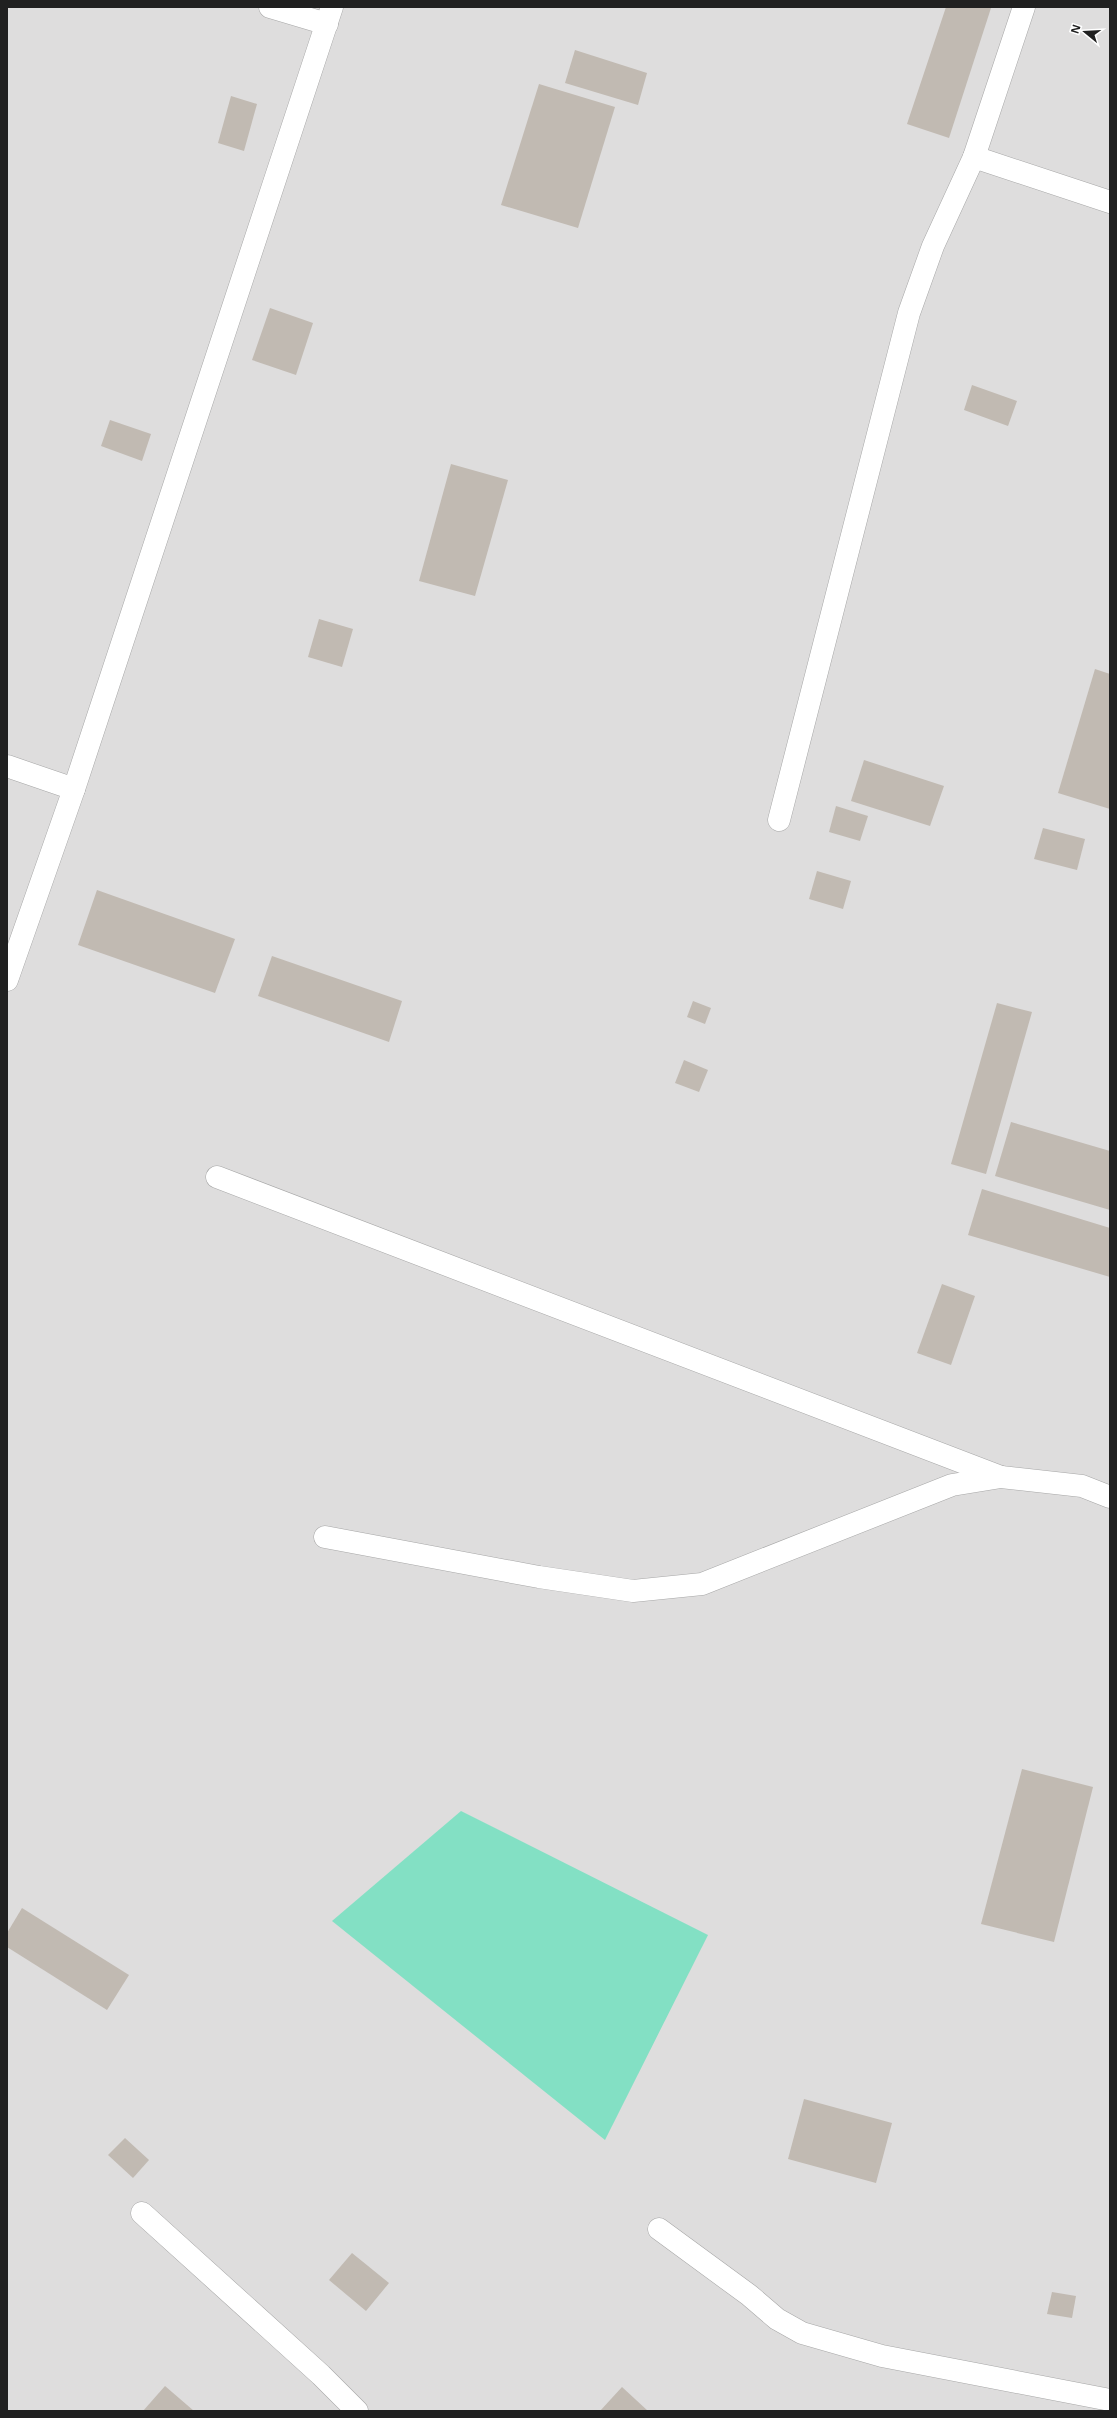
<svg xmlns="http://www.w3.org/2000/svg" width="1117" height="2418" font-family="'Open Sans',sans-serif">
<rect width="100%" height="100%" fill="#f0eee6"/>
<!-- residential -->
<rect fill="#dedddd" x="7" y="7" width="1103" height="2404"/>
<!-- pitch -->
<path fill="#83e0c4" d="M 461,1811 L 708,1935 L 605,2140 L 332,1921 Z"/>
<!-- building -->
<g fill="#c1bab2">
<path d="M 946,7 L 991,8 L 949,138 L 907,124 Z"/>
<path d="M 575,50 L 647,73 L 638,105 L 565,83 Z"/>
<path d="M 539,84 L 615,107 L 578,228 L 501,205 Z"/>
<path d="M 231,96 L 257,104 L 244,151 L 218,143 Z"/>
<path d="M 270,308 L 313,323 L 296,375 L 252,360 Z"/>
<path d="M 972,385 L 1017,401 L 1008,426 L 964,410 Z"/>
<path d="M 110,420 L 151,434 L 142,461 L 101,446 Z"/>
<path d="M 451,464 L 508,480 L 475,596 L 419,581 Z"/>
<path d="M 319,619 L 353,629 L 342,667 L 308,657 Z"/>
<path d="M 1095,669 L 1110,674 L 1110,809 L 1058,793 Z"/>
<path d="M 864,760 L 944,786 L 930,826 L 851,801 Z"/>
<path d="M 836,806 L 868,816 L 860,841 L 829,832 Z"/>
<path d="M 1043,828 L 1085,839 L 1077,870 L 1034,859 Z"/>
<path d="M 817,871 L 851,881 L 843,909 L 809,899 Z"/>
<path d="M 97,890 L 235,939 L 215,993 L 78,945 Z"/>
<path d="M 272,956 L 402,1001 L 389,1042 L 258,996 Z"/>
<path d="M 693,1001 L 711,1008 L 705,1024 L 687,1017 Z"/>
<path d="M 997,1003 L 1032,1012 L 986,1174 L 951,1164 Z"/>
<path d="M 684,1060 L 708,1070 L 699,1092 L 675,1083 Z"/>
<path d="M 1011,1122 L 1110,1151 L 1110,1210 L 995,1176 Z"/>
<path d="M 982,1189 L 1110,1228 L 1110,1277 L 968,1235 Z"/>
<path d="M 942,1284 L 975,1296 L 951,1365 L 917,1353 Z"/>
<path d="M 1022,1769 L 1093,1787 L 1054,1942 L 981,1924 Z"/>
<path d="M 22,1908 L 129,1975 L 107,2010 L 7,1947 L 7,1933 Z"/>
<path d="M 804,2099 L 892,2123 L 876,2183 L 788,2159 Z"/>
<path d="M 125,2138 L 149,2160 L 133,2178 L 108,2155 Z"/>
<path d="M 352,2253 L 389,2283 L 366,2311 L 329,2280 Z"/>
<path d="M 1052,2292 L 1076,2296 L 1072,2318 L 1047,2314 Z"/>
<path d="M 165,2386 L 194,2411 L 143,2411 Z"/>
<path d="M 622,2387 L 648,2411 L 600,2411 Z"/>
</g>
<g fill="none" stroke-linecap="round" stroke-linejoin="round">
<!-- street casing -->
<g stroke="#a7a7a7" stroke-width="23">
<g id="street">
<path d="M 270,7 L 327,24"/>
<path d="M 974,157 L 1110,202"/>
<path d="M 7,766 L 74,789"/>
<path d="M 779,820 L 909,313 L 933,246 L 974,157 L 1024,7"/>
<path d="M 7,980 L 74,789 L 332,7"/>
<path d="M 217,1177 L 1001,1477"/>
<path d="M 325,1537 L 539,1577 L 633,1591 L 702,1584 L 952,1485 L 1001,1477 L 1082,1486 L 1110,1497"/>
<path d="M 142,2213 L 321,2375 L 357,2411"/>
<path d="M 659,2229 L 749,2295 L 777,2319 L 802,2333 L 882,2356 L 1110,2400"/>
</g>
</g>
<!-- street -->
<use href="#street" stroke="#fff" stroke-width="22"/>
</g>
<!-- border -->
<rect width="1117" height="2418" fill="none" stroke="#202020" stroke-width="16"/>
<!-- north arrow -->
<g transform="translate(1085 32) rotate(288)" stroke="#ffffff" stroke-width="3" paint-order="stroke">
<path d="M0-3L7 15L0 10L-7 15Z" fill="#202020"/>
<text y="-6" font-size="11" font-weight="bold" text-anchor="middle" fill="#202020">N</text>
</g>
</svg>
